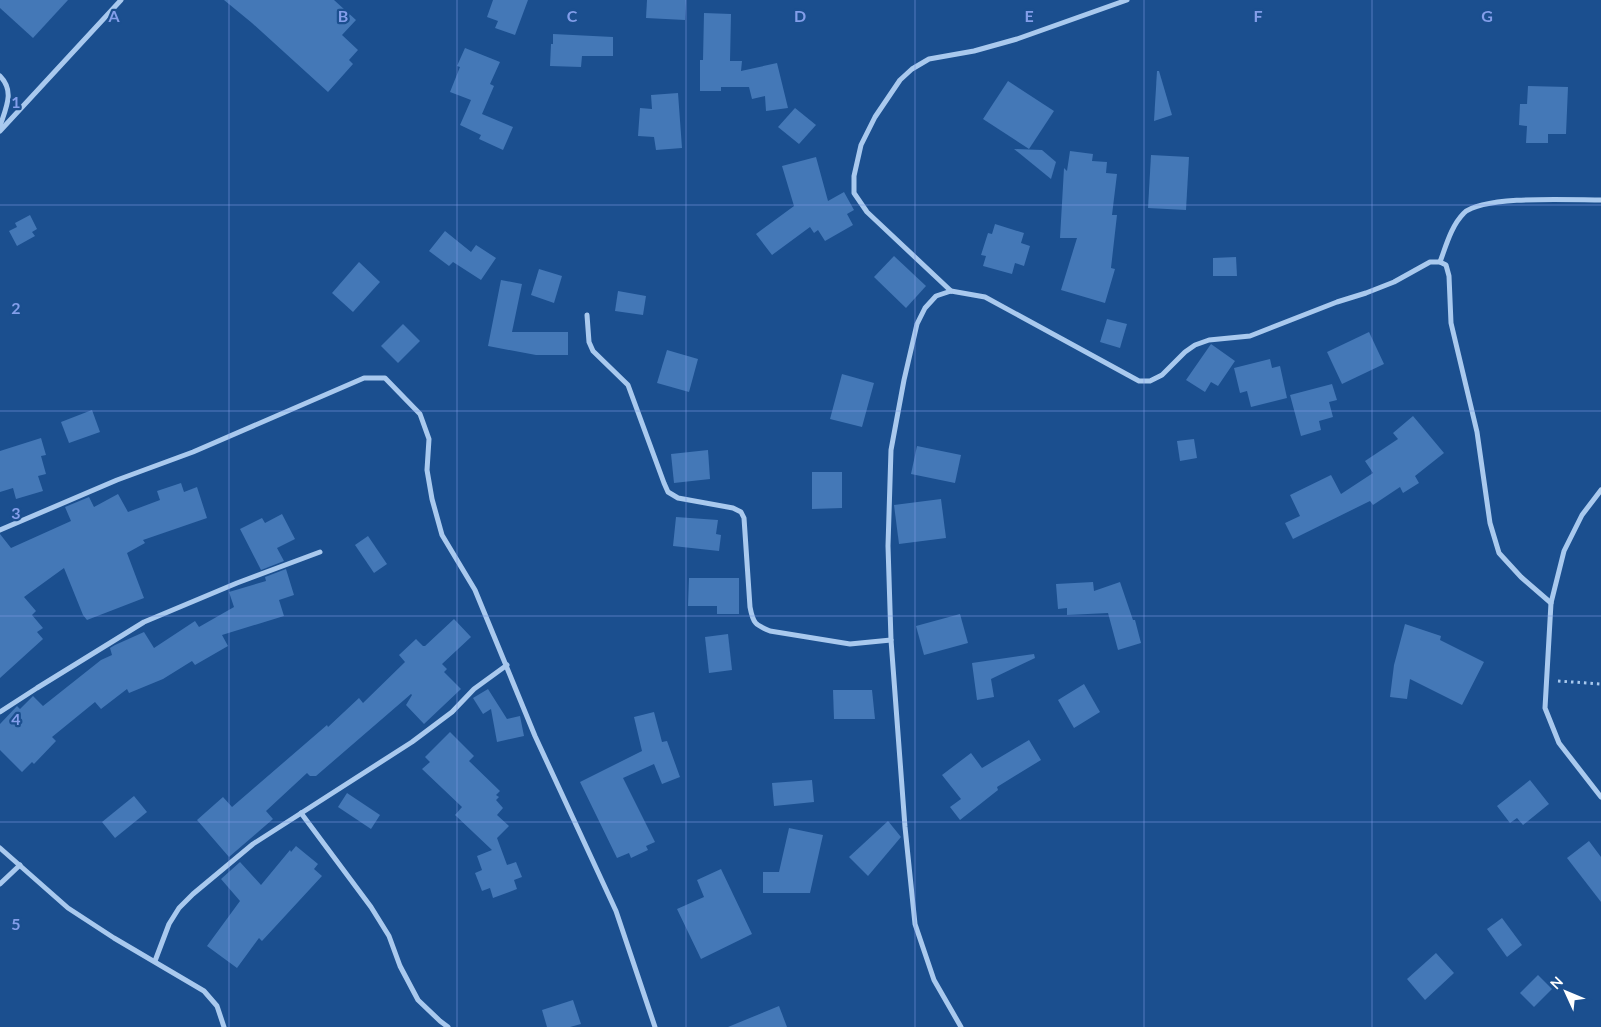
<svg xmlns="http://www.w3.org/2000/svg" width="1601" height="1027" font-family="Lato,sans-serif">
<rect width="100%" height="100%" fill="#1b4f8f"/>
<!-- building -->
<g fill="#4478b7">
<path d="M 0,0 L 68,0 L 33,38 L 0,8 Z"/>
<path d="M 224,0 L 334,0 L 356,20 L 342,35 L 358,50 L 349,60 L 353,64 L 328,92 L 252,23 Z"/>
<path d="M 493,0 L 528,0 L 515,35 L 495,28 L 498,21 L 487,17 Z"/>
<path d="M 647,0 L 686,0 L 685,20 L 646,18 Z"/>
<path d="M 704,13 L 731,14 L 730,61 L 742,61 L 741,71 L 777,63 L 788,108 L 766,111 L 765,96 L 752,99 L 749,87 L 721,87 L 721,91 L 700,91 L 700,60 L 703,60 Z"/>
<path d="M 553,34 L 613,37 L 613,56 L 582,56 L 581,67 L 550,66 L 551,44 L 553,44 Z"/>
<path d="M 465,48 L 500,62 L 490,84 L 494,86 L 482,114 L 513,127 L 503,150 L 479,139 L 481,135 L 460,125 L 471,100 L 450,92 L 460,67 L 457,66 Z"/>
<path d="M 1157,71 L 1159,71 L 1172,115 L 1154,121 Z"/>
<path d="M 1008,81 L 1054,111 L 1029,149 L 983,119 Z"/>
<path d="M 1528,86 L 1568,87 L 1566,134 L 1548,134 L 1548,143 L 1526,143 L 1527,126 L 1519,125 L 1520,104 L 1527,104 Z"/>
<path d="M 678,93 L 682,148 L 656,150 L 654,137 L 638,136 L 640,108 L 652,109 L 651,95 Z"/>
<path d="M 795,108 L 816,125 L 799,144 L 778,127 Z"/>
<path d="M 1014,149 L 1042,150 L 1056,162 L 1051,179 Z"/>
<path d="M 1070,151 L 1093,154 L 1092,161 L 1107,162 L 1106,173 L 1117,174 L 1112,215 L 1117,215 L 1111,268 L 1115,269 L 1105,303 L 1061,290 L 1077,238 L 1060,238 L 1064,168 L 1067,171 Z"/>
<path d="M 1151,155 L 1189,157 L 1186,210 L 1148,208 Z"/>
<path d="M 816,157 L 828,201 L 844,192 L 854,210 L 847,214 L 853,225 L 825,241 L 818,230 L 814,233 L 810,227 L 772,255 L 756,234 L 794,206 L 782,166 Z"/>
<path d="M 30,215 L 37,229 L 32,232 L 35,236 L 17,246 L 9,231 L 17,227 L 15,223 Z"/>
<path d="M 995,224 L 1024,233 L 1021,243 L 1030,246 L 1024,266 L 1015,263 L 1012,274 L 983,266 L 986,256 L 981,255 L 988,233 L 992,234 Z"/>
<path d="M 445,231 L 471,252 L 476,245 L 496,258 L 481,280 L 453,262 L 449,266 L 429,251 Z"/>
<path d="M 894,256 L 926,286 L 906,308 L 874,277 Z"/>
<path d="M 1236,257 L 1237,276 L 1213,276 L 1213,258 Z"/>
<path d="M 359,262 L 380,282 L 353,312 L 332,293 Z"/>
<path d="M 539,269 L 562,276 L 554,303 L 531,295 Z"/>
<path d="M 501,280 L 522,284 L 512,332 L 568,332 L 568,355 L 536,355 L 488,346 Z"/>
<path d="M 618,291 L 646,296 L 643,315 L 615,311 Z"/>
<path d="M 1107,319 L 1127,324 L 1120,348 L 1100,342 Z"/>
<path d="M 403,324 L 420,341 L 398,363 L 381,346 Z"/>
<path d="M 1369,332 L 1384,364 L 1342,384 L 1327,352 Z"/>
<path d="M 1211,344 L 1235,361 L 1218,386 L 1211,382 L 1205,392 L 1186,380 Z"/>
<path d="M 667,350 L 698,359 L 689,392 L 657,383 Z"/>
<path d="M 1270,359 L 1272,368 L 1280,366 L 1287,398 L 1251,407 L 1247,391 L 1240,393 L 1234,368 Z"/>
<path d="M 842,374 L 874,383 L 862,427 L 830,419 Z"/>
<path d="M 1332,384 L 1337,400 L 1329,402 L 1333,417 L 1319,421 L 1321,430 L 1301,436 L 1290,395 Z"/>
<path d="M 92,410 L 100,432 L 69,443 L 61,422 Z"/>
<path d="M 1413,416 L 1444,453 L 1415,476 L 1419,483 L 1403,493 L 1400,487 L 1373,505 L 1370,501 L 1293,539 L 1285,523 L 1300,516 L 1290,495 L 1331,475 L 1341,494 L 1373,473 L 1365,461 L 1398,439 L 1393,433 Z"/>
<path d="M 41,438 L 46,455 L 41,456 L 46,474 L 38,476 L 43,491 L 16,499 L 13,488 L 0,492 L 0,451 Z"/>
<path d="M 1194,439 L 1197,458 L 1180,461 L 1177,441 Z"/>
<path d="M 917,446 L 961,455 L 955,483 L 911,474 Z"/>
<path d="M 708,450 L 710,479 L 674,483 L 671,454 Z"/>
<path d="M 812,472 L 842,472 L 842,508 L 812,509 Z"/>
<path d="M 181,483 L 184,492 L 197,487 L 207,518 L 143,540 L 145,543 L 127,553 L 144,598 L 87,620 L 83,615 L 64,568 L 24,597 L 36,611 L 32,615 L 43,628 L 37,632 L 43,639 L 0,678 L 0,534 L 11,548 L 71,521 L 65,507 L 89,497 L 94,507 L 118,494 L 128,512 L 160,500 L 157,491 Z"/>
<path d="M 941,499 L 946,538 L 899,544 L 894,505 Z"/>
<path d="M 282,514 L 295,539 L 277,548 L 284,561 L 261,570 L 240,529 L 262,518 L 265,523 Z"/>
<path d="M 676,517 L 718,520 L 716,534 L 721,535 L 719,551 L 673,546 Z"/>
<path d="M 368,536 L 387,564 L 374,573 L 355,545 Z"/>
<path d="M 286,569 L 294,595 L 279,600 L 284,616 L 222,635 L 228,646 L 195,665 L 192,661 L 163,679 L 129,693 L 127,689 L 101,709 L 95,702 L 52,737 L 56,741 L 34,764 L 32,762 L 22,772 L 0,750 L 0,724 L 17,706 L 20,709 L 33,696 L 43,706 L 101,660 L 112,655 L 110,648 L 115,645 L 144,632 L 154,648 L 195,621 L 199,627 L 234,607 L 229,592 L 266,581 L 265,577 Z"/>
<path d="M 689,578 L 739,578 L 739,614 L 717,614 L 717,606 L 688,606 Z"/>
<path d="M 1093,582 L 1094,591 L 1120,582 L 1133,620 L 1135,620 L 1141,643 L 1118,650 L 1108,613 L 1067,615 L 1067,608 L 1058,609 L 1056,584 Z"/>
<path d="M 960,614 L 968,643 L 924,655 L 916,626 Z"/>
<path d="M 454,619 L 471,637 L 442,664 L 447,669 L 444,672 L 461,689 L 424,724 L 406,705 L 412,695 L 411,694 L 316,776 L 310,776 L 307,773 L 266,811 L 273,819 L 229,857 L 197,820 L 223,797 L 232,807 L 327,725 L 328,727 L 359,698 L 363,703 L 405,662 L 399,655 L 416,639 L 423,646 L 425,646 Z"/>
<path d="M 1405,624 L 1441,636 L 1440,640 L 1484,662 L 1462,705 L 1410,679 L 1407,699 L 1390,697 L 1394,665 Z"/>
<path d="M 728,634 L 732,670 L 709,673 L 705,637 Z"/>
<path d="M 1034,654 L 1035,658 L 991,679 L 994,697 L 977,700 L 972,663 Z"/>
<path d="M 1084,684 L 1100,712 L 1074,728 L 1058,700 Z"/>
<path d="M 488,689 L 507,719 L 520,716 L 524,736 L 497,742 L 491,709 L 483,714 L 473,698 Z"/>
<path d="M 833,690 L 872,690 L 875,719 L 834,719 Z"/>
<path d="M 654,712 L 662,742 L 667,741 L 680,777 L 662,784 L 654,764 L 623,778 L 655,842 L 646,846 L 648,850 L 631,858 L 629,853 L 617,858 L 580,782 L 642,751 L 634,717 Z"/>
<path d="M 450,732 L 474,756 L 469,761 L 500,791 L 496,795 L 499,797 L 496,800 L 503,808 L 497,815 L 509,826 L 497,838 L 507,865 L 516,862 L 522,877 L 514,880 L 517,889 L 493,898 L 490,888 L 482,891 L 475,873 L 482,870 L 477,856 L 492,850 L 455,815 L 462,807 L 422,769 L 430,762 L 425,757 Z"/>
<path d="M 1029,740 L 1041,760 L 997,787 L 998,790 L 960,820 L 950,807 L 961,799 L 942,775 L 971,753 L 982,768 Z"/>
<path d="M 812,780 L 814,802 L 774,806 L 772,783 Z"/>
<path d="M 1530,780 L 1549,804 L 1523,825 L 1517,818 L 1510,823 L 1497,806 Z"/>
<path d="M 347,793 L 380,815 L 371,829 L 338,807 Z"/>
<path d="M 134,796 L 147,812 L 115,838 L 102,822 Z"/>
<path d="M 888,821 L 901,837 L 868,876 L 849,857 Z"/>
<path d="M 789,828 L 823,835 L 810,893 L 763,893 L 763,872 L 779,872 Z"/>
<path d="M 1589,841 L 1601,857 L 1601,902 L 1567,858 Z"/>
<path d="M 296,846 L 318,864 L 314,869 L 322,876 L 262,941 L 259,938 L 237,968 L 207,946 L 240,901 L 221,879 L 240,862 L 261,885 L 290,850 L 291,852 Z"/>
<path d="M 721,869 L 752,934 L 701,959 L 677,909 L 704,897 L 697,880 Z"/>
<path d="M 1502,918 L 1522,945 L 1507,957 L 1487,929 Z"/>
<path d="M 1436,953 L 1454,973 L 1425,1000 L 1407,979 Z"/>
<path d="M 1538,975 L 1552,989 L 1534,1007 L 1520,993 Z"/>
<path d="M 573,1000 L 581,1024 L 570,1027 L 547,1027 L 542,1010 Z"/>
<path d="M 779,1006 L 787,1027 L 728,1027 Z"/>
</g>
<g fill="none" stroke-linecap="round" stroke-linejoin="round">
<!-- path -->
<path stroke="#a9c9ee" stroke-width="3" stroke-dasharray="2.5 4" stroke-linecap="butt" d="M 1558,681 L 1601,684"/>
<!-- street -->
<g stroke="#a9c9ee" stroke-width="5">
<path d="M 0,76 C 15,91 6,108 0,126"/>
<path d="M 0,131 L 121,0"/>
<path d="M 1440,262 C 1446,246 1451,226 1464,213 C 1484,195 1572,200 1601,200"/>
<path d="M 951,291 L 867,212 L 854,193 L 854,176 L 861,145 L 875,117 L 900,80 L 912,69 L 929,59 L 974,51 L 1017,39 L 1127,0"/>
<path d="M 587,315 L 589,342 L 593,351 L 628,385 L 664,483 L 668,492 L 678,498 L 733,508 L 741,512 L 744,518 L 750,607 C 753,623 755,625 770,631 L 850,644 L 891,640"/>
<path d="M 1601,490 L 1582,515 L 1564,551 L 1551,603 L 1545,708 L 1559,743 L 1601,797"/>
<path d="M 0,530 L 117,480 L 193,452 L 364,378 L 385,378 L 420,414 L 429,439 L 427,470 L 432,499 L 442,535 L 475,590 L 535,736 L 616,911 L 655,1027"/>
<path d="M 0,712 L 37,688 L 144,622 L 237,583 L 320,552"/>
<path d="M 301,813 L 371,907 L 389,936 L 400,966 L 418,1000 L 440,1021 L 448,1027"/>
<path d="M 0,848 L 68,908 L 114,938 L 204,991 L 217,1006 L 224,1027"/>
<path d="M 0,884 L 20,865"/>
<path d="M 155,961 L 169,924 L 179,908 L 193,894 L 253,844 L 412,742 L 452,712 L 474,689 L 507,665"/>
<path d="M 961,1027 L 934,980 L 915,924 L 905,827 L 891,640 L 888,546 L 891,450 L 904,380 L 917,324 L 925,308 L 936,296 L 951,291 L 985,297 L 1139,381 L 1150,381 L 1162,375 L 1185,352 L 1195,345 L 1209,340 L 1250,336 L 1337,302 L 1366,293 L 1394,282 L 1430,262 L 1440,262 L 1446,265 L 1449,276 L 1451,323 L 1477,432 L 1490,523 L 1499,553 L 1521,577 L 1551,603"/>
</g>
</g>
<!-- grid -->
<path fill="none" stroke="#839eea" stroke-width="1" stroke-opacity="0.55" d="M 229,0 L 229,1027M 457,0 L 457,1027M 686,0 L 686,1027M 915,0 L 915,1027M 1144,0 L 1144,1027M 1372,0 L 1372,1027M 0,205 L 1601,205M 0,411 L 1601,411M 0,616 L 1601,616M 0,822 L 1601,822"/>
<g font-size="16" text-anchor="middle" font-weight="bold" fill="#839eea" stroke="#1b4f8f" stroke-width="4.5" stroke-linejoin="round" paint-order="stroke">
<text x="114" y="22">A</text>
<text x="343" y="22">B</text>
<text x="572" y="22">C</text>
<text x="800" y="22">D</text>
<text x="1029" y="22">E</text>
<text x="1258" y="22">F</text>
<text x="1487" y="22">G</text>
<text x="16" y="108">1</text>
<text x="16" y="314">2</text>
<text x="16" y="519">3</text>
<text x="16" y="725">4</text>
<text x="16" y="930">5</text>
</g>
<!-- north arrow -->
<g transform="translate(1566 992) rotate(314)" stroke="#1b4f8f" stroke-width="4" paint-order="stroke">
<path d="M0-4L9 19L0 12L-9 19Z" fill="#ffffff"/>
<text y="-8" font-size="14" font-weight="bold" text-anchor="middle" fill="#ffffff">N</text>
</g>
</svg>
